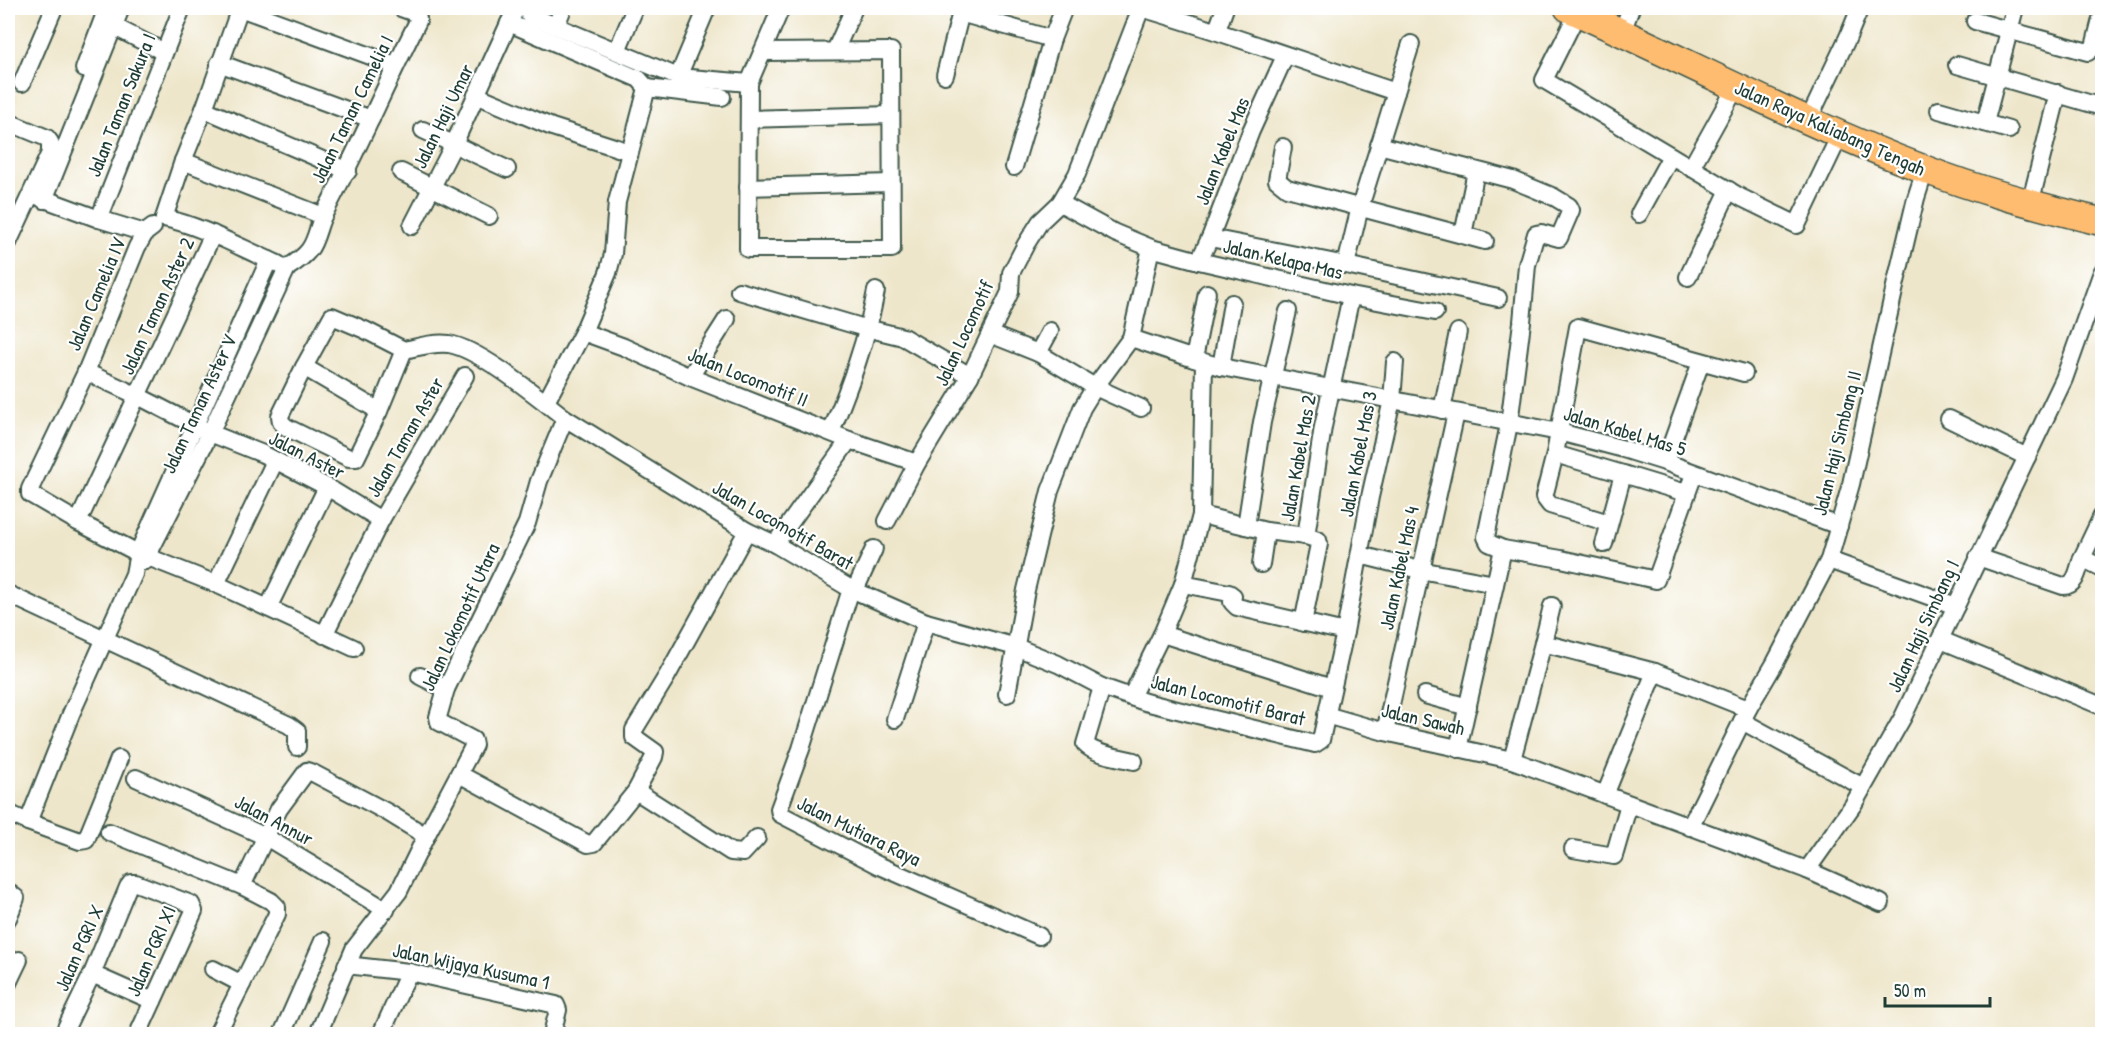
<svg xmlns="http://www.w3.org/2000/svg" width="2110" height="1042" font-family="'Patrick Hand',sans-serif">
<rect width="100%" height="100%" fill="#fff"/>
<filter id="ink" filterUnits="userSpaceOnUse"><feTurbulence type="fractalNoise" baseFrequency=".0167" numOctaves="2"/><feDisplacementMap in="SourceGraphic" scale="12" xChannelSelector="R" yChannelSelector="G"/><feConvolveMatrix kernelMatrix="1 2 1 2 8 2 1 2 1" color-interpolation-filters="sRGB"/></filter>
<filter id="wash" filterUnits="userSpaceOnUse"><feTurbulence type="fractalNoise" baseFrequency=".008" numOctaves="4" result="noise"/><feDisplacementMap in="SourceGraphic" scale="24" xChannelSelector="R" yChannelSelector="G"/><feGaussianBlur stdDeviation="1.35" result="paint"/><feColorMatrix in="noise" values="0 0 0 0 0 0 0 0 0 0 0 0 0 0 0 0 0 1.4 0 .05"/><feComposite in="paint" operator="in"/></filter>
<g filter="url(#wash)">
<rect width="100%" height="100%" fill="#eee6ca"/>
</g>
<g filter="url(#ink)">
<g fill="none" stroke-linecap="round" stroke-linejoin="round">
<!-- minor casing -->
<g stroke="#3e564a" stroke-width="20">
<g id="minor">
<path d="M 240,8 L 395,65"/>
<path d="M 1141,8 C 1227,33 1310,64 1396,92 L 1360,207 L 1346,265 L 1210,238"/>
<path d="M 1578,12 L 1544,80 L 1742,198 L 1797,225 L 1840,135"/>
<path d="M 960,13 L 1052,39"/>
<path d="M 529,15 L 678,77 L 749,83"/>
<path d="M 1975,21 L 2088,52 L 2094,47 L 2102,15"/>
<path d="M 509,23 L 639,79 L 647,88 L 617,202 L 613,254 L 608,273 L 583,332 L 546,402"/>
<path d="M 113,26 L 164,52"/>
<path d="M 556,26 L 563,8"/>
<path d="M 1217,30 L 1225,8"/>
<path d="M 1622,32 L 1631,8"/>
<path d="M 617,51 L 635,8"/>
<path d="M 835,51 L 854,8"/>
<path d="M 762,52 L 891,51 L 892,249 L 748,249 L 749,83 L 781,8"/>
<path d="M 219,63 L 371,119"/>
<path d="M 1957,65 L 2102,107"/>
<path d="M 84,69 L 107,8"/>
<path d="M 945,75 L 962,8"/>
<path d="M 678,77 L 707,8"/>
<path d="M 22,83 L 54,8"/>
<path d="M 647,88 L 722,97"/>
<path d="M 1396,92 L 1411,44"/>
<path d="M 476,95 L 552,127 L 630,152"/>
<path d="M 204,109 L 348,171"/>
<path d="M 1939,110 L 2009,130"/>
<path d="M 749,119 L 891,115"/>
<path d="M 1808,121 L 1848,37 L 1860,8"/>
<path d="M 8,122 L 47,138 L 50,142 L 50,153 L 8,243"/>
<path d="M 1985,123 L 2015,8"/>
<path d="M 423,130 L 507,169"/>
<path d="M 1379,145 L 1513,180 L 1554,197 L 1569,206 L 1571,210 L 1559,238 L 1541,233 L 1536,234 L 1527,265 L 1522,322 L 1509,424 L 1486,537 L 1489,543 L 1503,549 L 1458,749"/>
<path d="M 1283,147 L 1277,180 L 1287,188 L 1485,241"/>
<path d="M 183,161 L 323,216"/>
<path d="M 1014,167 L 1052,39 L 1064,8"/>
<path d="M 1691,168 L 1736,87"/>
<path d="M 401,172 L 489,216"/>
<path d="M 748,187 L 891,183"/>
<path d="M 34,195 L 99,219 L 145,233 L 153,227"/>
<path d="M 44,200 L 121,8"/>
<path d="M 1060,203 L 1115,233 L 1151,248 L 1199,261 L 1351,296 L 1435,312"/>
<path d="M 2030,204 L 2058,93"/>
<path d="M 1639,214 L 1671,156"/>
<path d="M 164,218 L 183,161 L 204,109 L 240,8"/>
<path d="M 164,218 C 205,227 240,248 278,264"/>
<path d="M 99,219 L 182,8"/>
<path d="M 412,226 L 454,144 L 516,8"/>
<path d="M 145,233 L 137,247 L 86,372 L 30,489 L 30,494 L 78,522 L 138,553 L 216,584 L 354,648"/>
<path d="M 1463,235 L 1476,171"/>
<path d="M 1199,261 L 1210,238 L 1251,131 L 1285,56"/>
<path d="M 1346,265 L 1498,298"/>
<path d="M 287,268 C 295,263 303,258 309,250 C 317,240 318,224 325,212 C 358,150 386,84 418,21 L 418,18 L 415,13 L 401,8"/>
<path d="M 1688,277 L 1729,190"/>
<path d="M 739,291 L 858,326 L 903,337 L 970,376"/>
<path d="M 332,316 L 365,330 L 404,350 L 379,411 L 356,458 L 349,458 L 286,427 L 281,422 L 280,416 L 304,367 Z"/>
<path d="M 583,332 L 624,347 L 690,377 L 849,440 L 917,463"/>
<path d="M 990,334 L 1038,353 L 1095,387 L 1141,408"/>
<path d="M 1131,338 L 1194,359 L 1221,367 L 1559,432 L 1620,448 L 1665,462 L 1839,526"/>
<path d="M 404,350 C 419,347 433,342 449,344 C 480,349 539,398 565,418 L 747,531 L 775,544 L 851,589 L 926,622 L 1016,647 L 1058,664 L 1102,687 L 1145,702 L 1315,744 L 1321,740 L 1345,632 L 1370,497 L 1392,400 L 1395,362"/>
<path d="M 1038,353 L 1050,331"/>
<path d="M 1194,359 L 1207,293"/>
<path d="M 304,367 L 379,411"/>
<path d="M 1221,367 L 1232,303"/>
<path d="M 86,372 L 138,396 L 210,433 L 263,454 L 327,487 L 381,520"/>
<path d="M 690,377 L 727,319"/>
<path d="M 1442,410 L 1458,332"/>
<path d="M 1949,419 L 2027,457"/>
<path d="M 831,432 C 850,385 867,340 876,291"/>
<path d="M 1555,454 L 1623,474"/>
<path d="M 1665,462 L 1701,362"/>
<path d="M 1201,515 L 1266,531 L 1306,536 L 1318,540 L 1319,544 L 1303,623"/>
<path d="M 2102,516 L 2082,558 L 2102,568"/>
<path d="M 887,521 L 917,463 L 970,376 L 1010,292 L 1011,273 L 1026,244 L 1040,222 L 1060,203 L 1077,174 L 1141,8"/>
<path d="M 78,522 L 213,234"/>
<path d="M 1609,523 L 1550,505 L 1544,497 L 1555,454 L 1578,327 L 1744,373"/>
<path d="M 1246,526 L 1262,422 L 1288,311"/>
<path d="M 1306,536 L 1323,427 L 1351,296"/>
<path d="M 775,544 L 849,440"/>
<path d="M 1604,544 L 1623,474 L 1686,493"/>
<path d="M 1503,549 L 1561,559 L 1656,580 L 1694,474"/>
<path d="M 1360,555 L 1420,570 L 1495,584"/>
<path d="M 1978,557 L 2063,586 C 2077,586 2078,569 2082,558"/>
<path d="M 1829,560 L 1956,606"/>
<path d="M 145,561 L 210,433 L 287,268"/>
<path d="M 1261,564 L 1266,531"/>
<path d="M 216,584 L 275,461"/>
<path d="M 1183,584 L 1229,593 L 1233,596 L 1232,602 L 1237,607 L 1345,632"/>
<path d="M 851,589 L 801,749 L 779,809 L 780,814 L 878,865 L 1039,936"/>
<path d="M 855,590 L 874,549"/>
<path d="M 8,594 L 289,725 L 297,731 L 297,747"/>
<path d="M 268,608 L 327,487"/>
<path d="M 1162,634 L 1332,688"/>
<path d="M 324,635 L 381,520 L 465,376"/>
<path d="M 1941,640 L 2099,705"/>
<path d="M 1543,643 L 1552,606"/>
<path d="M 420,676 L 446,689"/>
<path d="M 1102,687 L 1085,744 C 1095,755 1120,757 1134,761"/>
<path d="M 1007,694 L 1026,590 L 1050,491 L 1082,408 L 1095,387 L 1131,338 L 1151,248"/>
<path d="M 1425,695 L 1468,707"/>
<path d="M 1131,697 L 1162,634 L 1183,584 L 1201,515 L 1204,363"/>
<path d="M 1326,715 L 1385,732 L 1512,760 L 1807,870 L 1853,805 L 1903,717 L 2064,379 L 2102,272"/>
<path d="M 895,719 L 926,622"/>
<path d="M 1742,721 L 1863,787"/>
<path d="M 1385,732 L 1456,413"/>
<path d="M 1512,760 L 1543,643 L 1655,672 L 1748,709"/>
<path d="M 459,774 L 588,844 L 594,843 L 636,791 L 654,757 L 655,752 L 634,737 L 634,730 L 667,676 L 747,531"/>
<path d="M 136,778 L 266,837 L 386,910"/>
<path d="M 636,791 L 731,852 L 743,853 L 757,838"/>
<path d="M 1605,795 L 1655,672"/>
<path d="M 8,813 L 28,822 L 80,841 L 86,840 L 119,759"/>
<path d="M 28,822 L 71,714 L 134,574 L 138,553 L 269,260"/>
<path d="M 1690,827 L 1748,709 L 1775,663 L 1829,560 L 1851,484 L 1896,282 L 1916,198 L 1925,170"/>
<path d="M 109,832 L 242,886 L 271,901 L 277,907 L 277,914 L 217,1034"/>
<path d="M 1573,849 L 1614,856 L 1629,804"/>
<path d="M 1807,870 L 1881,903"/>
<path d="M 242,886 L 279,809 L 307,771 L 313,773 L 387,812 L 426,836"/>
<path d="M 8,892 L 16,898 L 8,918"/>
<path d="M 346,965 L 409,972 L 556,1005 L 558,1010 L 552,1034"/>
<path d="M 213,969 L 242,984"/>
<path d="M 92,974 L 153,1001"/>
<path d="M 8,983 L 19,960"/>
<path d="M 63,1034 L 92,974 L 128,887 L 131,883 L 136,883 L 191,904 L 194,911 L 138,1034"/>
<path d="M 282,1034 L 323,941"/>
<path d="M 318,1034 L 354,949 L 399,891 L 426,836 L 474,745 L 473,740 L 439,722 L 438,717 L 446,689 L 527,523 L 539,481 L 565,418"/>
<path d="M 381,1034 L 409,972"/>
</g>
</g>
<!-- primary casing -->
<g stroke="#3e564a" stroke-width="30">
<path id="primary" d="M 1568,8 C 1687,61 1802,123 1924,169 C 1982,192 2043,207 2102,222"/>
</g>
<!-- minor -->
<use href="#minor" stroke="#fff" stroke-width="16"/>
<!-- primary -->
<use href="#primary" stroke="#febc70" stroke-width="27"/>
</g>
</g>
<g text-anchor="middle" stroke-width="4.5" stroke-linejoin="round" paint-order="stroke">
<!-- street labels -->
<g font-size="20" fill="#1f3d34" stroke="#fff">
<text transform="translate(121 105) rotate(-68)" y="7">Jalan Taman Sakura I</text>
<text transform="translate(352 109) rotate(-64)" y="7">Jalan Taman Camelia I</text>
<text transform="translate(443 116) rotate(-64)" y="7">Jalan Haji Umar</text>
<text transform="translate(1830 128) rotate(24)" y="7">Jalan Raya Kaliabang Tengah</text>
<text transform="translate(1222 151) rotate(-68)" y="7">Jalan Kabel Mas</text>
<text transform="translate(1283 259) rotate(13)" y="7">Jalan Kelapa Mas</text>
<text transform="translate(96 294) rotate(-67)" y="7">Jalan Camelia IV</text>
<text transform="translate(157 306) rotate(-65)" y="7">Jalan Taman Aster 2</text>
<text transform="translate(964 333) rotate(-65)" y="7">Jalan Locomotif</text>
<text transform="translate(748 377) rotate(22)" y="7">Jalan Locomotif II</text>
<text transform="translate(199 404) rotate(-65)" y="7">Jalan Taman Aster V</text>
<text transform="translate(1625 431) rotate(17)" y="7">Jalan Kabel Mas 5</text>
<text transform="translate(405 437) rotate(-60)" y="7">Jalan Taman Aster</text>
<text transform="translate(1837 443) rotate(-76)" y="7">Jalan Haji Simbang II</text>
<text transform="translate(1358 454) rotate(-79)" y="7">Jalan Kabel Mas 3</text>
<text transform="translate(307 455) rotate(27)" y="7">Jalan Aster</text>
<text transform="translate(1298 458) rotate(-80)" y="7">Jalan Kabel Mas 2</text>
<text transform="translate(783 525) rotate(30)" y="7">Jalan Locomotif Barat</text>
<text transform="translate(1399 568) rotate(-78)" y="7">Jalan Kabel Mas 4</text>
<text transform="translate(460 617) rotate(-65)" y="7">Jalan Lokomotif Utara</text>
<text transform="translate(1923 626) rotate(-65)" y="7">Jalan Haji Simbang I</text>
<text transform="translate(1228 700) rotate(14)" y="7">Jalan Locomotif Barat</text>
<text transform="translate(1423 719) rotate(13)" y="7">Jalan Sawah</text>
<text transform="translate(274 820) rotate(28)" y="7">Jalan Annur</text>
<text transform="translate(859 831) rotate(26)" y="7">Jalan Mutiara Raya</text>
<text transform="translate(79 948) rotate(-66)" y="7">Jalan PGRI X</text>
<text transform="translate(151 951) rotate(-67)" y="7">Jalan PGRI XI</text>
<text transform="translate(471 966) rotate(12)" y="7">Jalan Wijaya Kusuma 1</text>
</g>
</g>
<!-- margin -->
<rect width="2110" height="1042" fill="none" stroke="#fff" stroke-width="30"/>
<!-- scale -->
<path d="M1885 997v9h105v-9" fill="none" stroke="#1f3d34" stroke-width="3"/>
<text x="1894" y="997" font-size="18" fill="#1f3d34" stroke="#ffffff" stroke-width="4.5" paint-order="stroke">50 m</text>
</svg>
